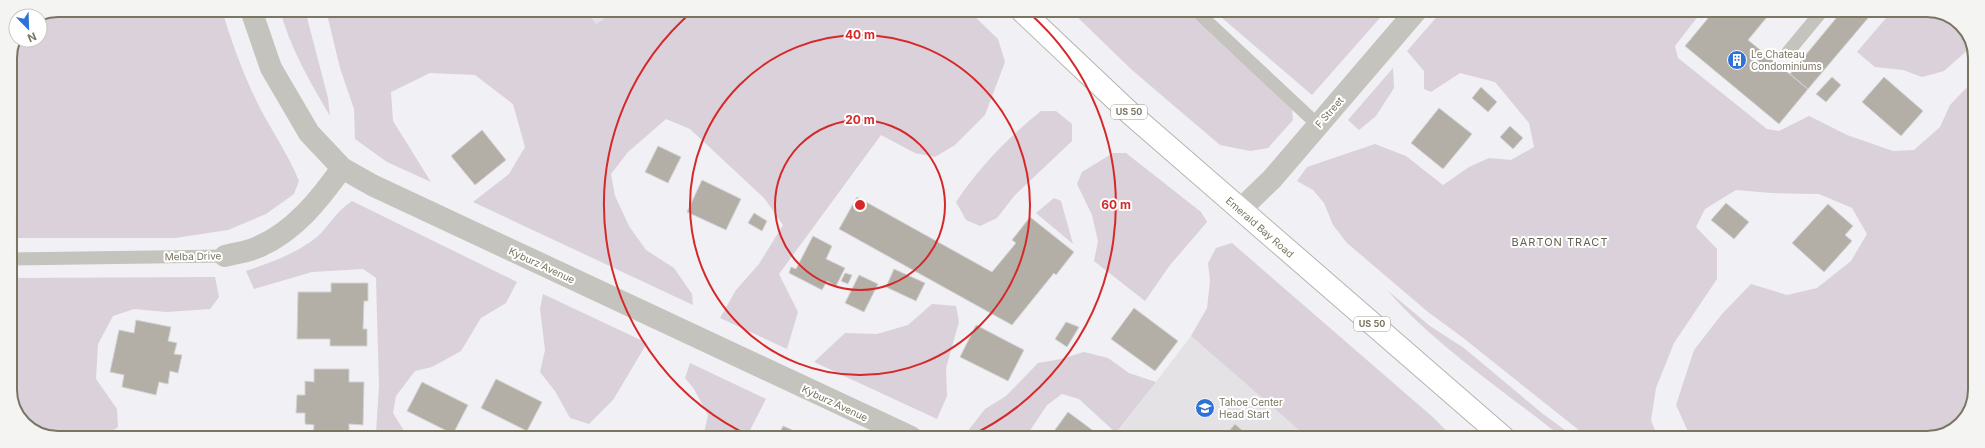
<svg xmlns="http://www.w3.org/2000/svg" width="1985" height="448" font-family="Inter,sans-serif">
<rect width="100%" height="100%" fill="#f1f0f4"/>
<!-- built -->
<g fill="#e4e2e4">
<path d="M 586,10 L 618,10 L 596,25 Z"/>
<path d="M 1191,336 L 1308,438 L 1113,438 Z"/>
</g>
<!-- green -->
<g fill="#dad1da">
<path d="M 58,10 L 222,10 C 232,44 245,79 261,110 C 274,134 289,156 299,181 L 294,194 L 266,214 L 228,230 L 175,238 L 10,238 L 10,58 L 18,40 L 40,40 L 40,18 Z"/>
<path d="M 280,10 L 305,10 L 328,98 L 330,116 C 310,82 290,48 280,10 Z"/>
<path d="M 326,10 L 586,10 L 596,24 L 618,10 L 968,10 L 998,39 L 1005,62 L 985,115 L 955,145 L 935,157 L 915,153 L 881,135 L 779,274 L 798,312 L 787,349 L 720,318 L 736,290 L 759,264 L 783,225 L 765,199 L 690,129 L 666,119 L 628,152 L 611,174 L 615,196 L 629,226 L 646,250 L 674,268 L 692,294 L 693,305 L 473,202 L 509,174 L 525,147 L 513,104 L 475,75 L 430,73 L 391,92 L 393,121 L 431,182 L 387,162 L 355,139 L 354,109 L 340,68 Z"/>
<path d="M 1071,11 L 1186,11 L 1292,109 L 1293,120 L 1268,148 L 1250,151 L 1220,145 L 1132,70 Z"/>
<path d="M 1214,11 L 1386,11 L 1312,95 Z"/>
<path d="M 1442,11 L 1702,11 L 1675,46 L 1678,58 L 1767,129 L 1779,131 L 1809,116 L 1847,135 L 1893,151 L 1914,150 L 1940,127 L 1950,105 L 1975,79 L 1974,399 L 1956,428 L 1927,438 L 1691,438 L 1676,405 L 1694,350 L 1722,314 L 1751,284 L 1787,295 L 1817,288 L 1851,261 L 1867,234 L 1852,208 L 1819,194 L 1771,193 L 1736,190 L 1705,209 L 1696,227 L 1717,249 L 1717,279 L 1674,343 L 1656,388 L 1651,420 L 1658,438 L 1591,438 L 1580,431 L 1462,337 L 1428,312 L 1347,243 L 1333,225 L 1324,203 L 1313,190 L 1297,181 L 1307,167 L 1375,144 L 1406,156 L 1443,185 L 1469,167 L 1489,158 L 1511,160 L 1534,147 L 1529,123 L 1495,82 L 1460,73 L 1431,92 L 1424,89 L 1424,71 L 1407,51 Z"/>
<path d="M 1892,11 L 1936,11 L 1963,26 L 1971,47 L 1944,71 L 1922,77 L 1903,70 L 1875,67 L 1857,52 Z"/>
<path d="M 1393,68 L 1394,88 L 1376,116 L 1359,130 L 1348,120 Z"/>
<path d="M 1041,111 L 1056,111 L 1072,124 L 1072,141 L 1015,195 L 997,218 L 980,226 L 966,220 L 956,202 C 979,167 1009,137 1041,111 Z"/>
<path d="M 1113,153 L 1126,153 L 1201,212 L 1207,222 L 1170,265 L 1145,301 L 1094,261 L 1098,241 L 1092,215 L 1077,184 L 1082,172 Z"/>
<path d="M 1054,198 L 1061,201 L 1073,244 L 1036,213 Z"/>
<path d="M 352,201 L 517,282 L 506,303 L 481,318 L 461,351 L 432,367 L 415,371 L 396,396 L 393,413 L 406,434 L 416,437 L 374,437 L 376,432 L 379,386 L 376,278 L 363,269 L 312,272 L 254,289 L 246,271 C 271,262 296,254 317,237 C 329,226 337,210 352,201 Z"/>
<path d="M 1232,243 L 1435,419 L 1453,438 L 1308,438 L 1191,336 L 1207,308 L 1210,281 L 1208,263 L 1216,248 Z"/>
<path d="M 215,277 L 219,297 L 210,309 L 167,312 L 134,309 L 113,316 L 98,344 L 96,379 L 117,409 L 118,427 L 103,437 L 49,437 L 22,422 L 10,396 L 10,278 Z"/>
<path d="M 1387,290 L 1430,326 L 1464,348 L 1543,414 L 1576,438 L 1563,438 C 1503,390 1438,348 1387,290 Z"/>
<path d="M 543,294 L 647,343 L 613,400 L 589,424 L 570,418 L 555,391 L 540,372 L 545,350 L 540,309 Z"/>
<path d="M 932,304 L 956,306 L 959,322 L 946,368 L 947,396 L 937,419 L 814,362 L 845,333 L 877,334 L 908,325 Z"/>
<path d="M 1084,352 L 1108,358 L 1129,373 L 1156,382 L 1116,433 L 1079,399 L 1062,394 L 1047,405 L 1025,438 L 979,438 L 967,432 L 985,409 L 1006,396 L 1038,363 L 1061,359 Z"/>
<path d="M 690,363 L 766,399 L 749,432 L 748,437 L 703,437 L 708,415 L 694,389 L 685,378 Z"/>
</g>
<!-- building -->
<g fill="#b3afa7" stroke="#d3d3d5">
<path d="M 1714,11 L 1772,11 L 1748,40 L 1808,89 L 1779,124 L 1685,46 Z"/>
<path d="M 1842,11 L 1874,11 L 1808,89 L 1790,74 Z"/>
<path d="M 1832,77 L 1841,85 L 1826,102 L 1816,94 Z"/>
<path d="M 1884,77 L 1923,111 L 1901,136 L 1862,102 Z"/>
<path d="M 1481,87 L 1497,102 L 1488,112 L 1472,98 Z"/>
<path d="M 1439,108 L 1472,134 L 1443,169 L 1411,143 Z"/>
<path d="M 1510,126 L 1523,138 L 1513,149 L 1500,137 Z"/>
<path d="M 482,130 L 506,160 L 475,185 L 451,156 Z"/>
<path d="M 658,146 L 681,157 L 668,183 L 645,172 Z"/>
<path d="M 702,180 L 741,199 L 726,230 L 687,212 Z"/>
<path d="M 857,197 L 992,272 L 1016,243 L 1012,240 L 1030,217 L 1074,252 L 1056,275 L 1054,273 L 1012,325 L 839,229 Z"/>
<path d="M 1726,203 L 1749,222 L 1734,239 L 1711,220 Z"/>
<path d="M 1828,204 L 1853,226 L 1845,235 L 1852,241 L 1824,272 L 1792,243 Z"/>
<path d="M 754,213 L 767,221 L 762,231 L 748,223 Z"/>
<path d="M 813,236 L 832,246 L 826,259 L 845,268 L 836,286 L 827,281 L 822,290 L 789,273 L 791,267 L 796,269 Z"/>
<path d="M 894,269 L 925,283 L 916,301 L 886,287 Z"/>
<path d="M 845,273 L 852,275 L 848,284 L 841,281 Z"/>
<path d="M 859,275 L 878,284 L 864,312 L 845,303 Z"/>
<path d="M 331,283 L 368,283 L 368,301 L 364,301 L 363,329 L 367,329 L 367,346 L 330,346 L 330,339 L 297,339 L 298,292 L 331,292 Z"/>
<path d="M 1134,308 L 1178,341 L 1155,371 L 1111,339 Z"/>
<path d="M 136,320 L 171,327 L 168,341 L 177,343 L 174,354 L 182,355 L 178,373 L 170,371 L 168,384 L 159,382 L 156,395 L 122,387 L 124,375 L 110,372 L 119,330 L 134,333 Z"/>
<path d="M 1066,322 L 1079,327 L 1067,347 L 1055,339 Z"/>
<path d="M 976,325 L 1024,350 L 1008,381 L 960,357 Z"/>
<path d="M 314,369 L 349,369 L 349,382 L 364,382 L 363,425 L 349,424 L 349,437 L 313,437 L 314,425 L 305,424 L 305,413 L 296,413 L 297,395 L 305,395 L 305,381 L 314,382 Z"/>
<path d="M 496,379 L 542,402 L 527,431 L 481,408 Z"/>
<path d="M 422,382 L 468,405 L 453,434 L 407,411 Z"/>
<path d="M 1068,412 L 1103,438 L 1049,438 Z"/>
<path d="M 1235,424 L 1251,438 L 1223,438 Z"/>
<path d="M 783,426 L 799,433 L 797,437 L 778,437 Z"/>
<path d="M 630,433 L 639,437 L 628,437 Z"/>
</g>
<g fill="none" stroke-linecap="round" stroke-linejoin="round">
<!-- trunk casing -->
<g stroke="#b5b4ae" stroke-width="24">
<path id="trunk" d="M 1022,11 L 1132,115 L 1504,438"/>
</g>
<!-- service -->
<g stroke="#c4c3bd" stroke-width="13">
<path d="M 1196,11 L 1318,125"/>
<path d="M 1788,52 L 1822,11"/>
<path d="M 10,259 L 225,256"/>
</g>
<!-- minor -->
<g stroke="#c4c3bd" stroke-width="22">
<path d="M 251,10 L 271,68 L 309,133 L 342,168 L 372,185 L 911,437"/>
<path d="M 1240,210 L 1272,179 L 1416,11"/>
<path d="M 225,256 C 235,253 248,252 258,247 C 294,232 320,199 342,168"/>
</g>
<!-- trunk -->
<use href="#trunk" stroke="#fff" stroke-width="22"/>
</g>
<!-- distance rings -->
<g fill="none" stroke="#d62828" stroke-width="2">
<circle cx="860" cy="205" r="85"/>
<circle cx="860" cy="205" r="170"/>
<path d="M752 437A256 256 0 0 1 694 10M1028 12A256 256 0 0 1 968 437"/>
</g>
<!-- icons -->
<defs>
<g id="building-disc" transform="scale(1)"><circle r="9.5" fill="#2f72d5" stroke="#fff"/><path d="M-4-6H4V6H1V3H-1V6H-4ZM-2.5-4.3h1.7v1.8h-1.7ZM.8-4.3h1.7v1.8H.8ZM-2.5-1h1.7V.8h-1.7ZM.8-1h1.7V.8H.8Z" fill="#fff"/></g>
<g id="school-disc" transform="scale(1)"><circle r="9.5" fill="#2f72d5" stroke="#fff"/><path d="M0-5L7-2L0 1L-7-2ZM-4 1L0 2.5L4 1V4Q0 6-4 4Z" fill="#fff"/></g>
</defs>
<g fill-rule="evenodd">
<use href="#building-disc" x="1737" y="60"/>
<use href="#school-disc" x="1205" y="408"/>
</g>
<g text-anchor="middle" stroke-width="4" stroke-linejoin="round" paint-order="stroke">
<!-- shield labels -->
<g fill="#fff" stroke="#a29e90" stroke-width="1">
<rect x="1111" y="105" width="36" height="14" rx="3"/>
<rect x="1354" y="317" width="36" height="14" rx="3"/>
</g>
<g font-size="9" font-weight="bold" fill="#7a7561">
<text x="1129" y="115">US 50</text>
<text x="1372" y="327">US 50</text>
</g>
<!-- poi labels -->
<g font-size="10" fill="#7a7561" stroke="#fff" text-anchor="start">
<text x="1751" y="58">Le Chateau<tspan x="1751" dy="12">Condominiums</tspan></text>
<text x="1219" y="406">Tahoe Center<tspan x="1219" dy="12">Head Start</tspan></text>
</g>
<!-- street labels -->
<g font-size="10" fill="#7a7561" stroke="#fff">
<text transform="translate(1329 112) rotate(-49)" y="4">F Street</text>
<text transform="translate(1260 227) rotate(41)" y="4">Emerald Bay Road</text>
<text transform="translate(193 256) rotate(-1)" y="4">Melba Drive</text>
<text transform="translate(542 265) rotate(25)" y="4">Kyburz Avenue</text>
<text transform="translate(835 403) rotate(25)" y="4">Kyburz Avenue</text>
</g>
<!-- neighbourhood labels -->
<g font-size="11" letter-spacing="1" fill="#646152" stroke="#fff">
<text x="1560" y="246">BARTON TRACT</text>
</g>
</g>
<!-- crop -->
<path d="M0 0H1985V448H0ZM58 17H1927A41 41 0 0 1 1968 58V390A41 41 0 0 1 1927 431H58A41 41 0 0 1 17 390V58A41 41 0 0 1 58 17Z" fill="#f4f4f2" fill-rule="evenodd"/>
<path fill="none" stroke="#7a7561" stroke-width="2" d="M58 17H1927A41 41 0 0 1 1968 58V390A41 41 0 0 1 1927 431H58A41 41 0 0 1 17 390V58A41 41 0 0 1 58 17Z"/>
<circle cx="860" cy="205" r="6" fill="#d62828" stroke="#fff" stroke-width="2"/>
<g font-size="12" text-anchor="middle" font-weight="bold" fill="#d62828" stroke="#fff" stroke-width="4" stroke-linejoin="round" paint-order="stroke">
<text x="860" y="39">40 m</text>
<text x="860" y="124">20 m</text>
<text x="1116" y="209">60 m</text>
</g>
<!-- north arrow -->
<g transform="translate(28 28) rotate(157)"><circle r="19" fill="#ffffff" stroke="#cac8c0"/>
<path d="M0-3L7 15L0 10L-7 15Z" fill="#2f72d5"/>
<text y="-6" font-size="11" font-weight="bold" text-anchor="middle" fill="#7a7561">N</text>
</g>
</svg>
